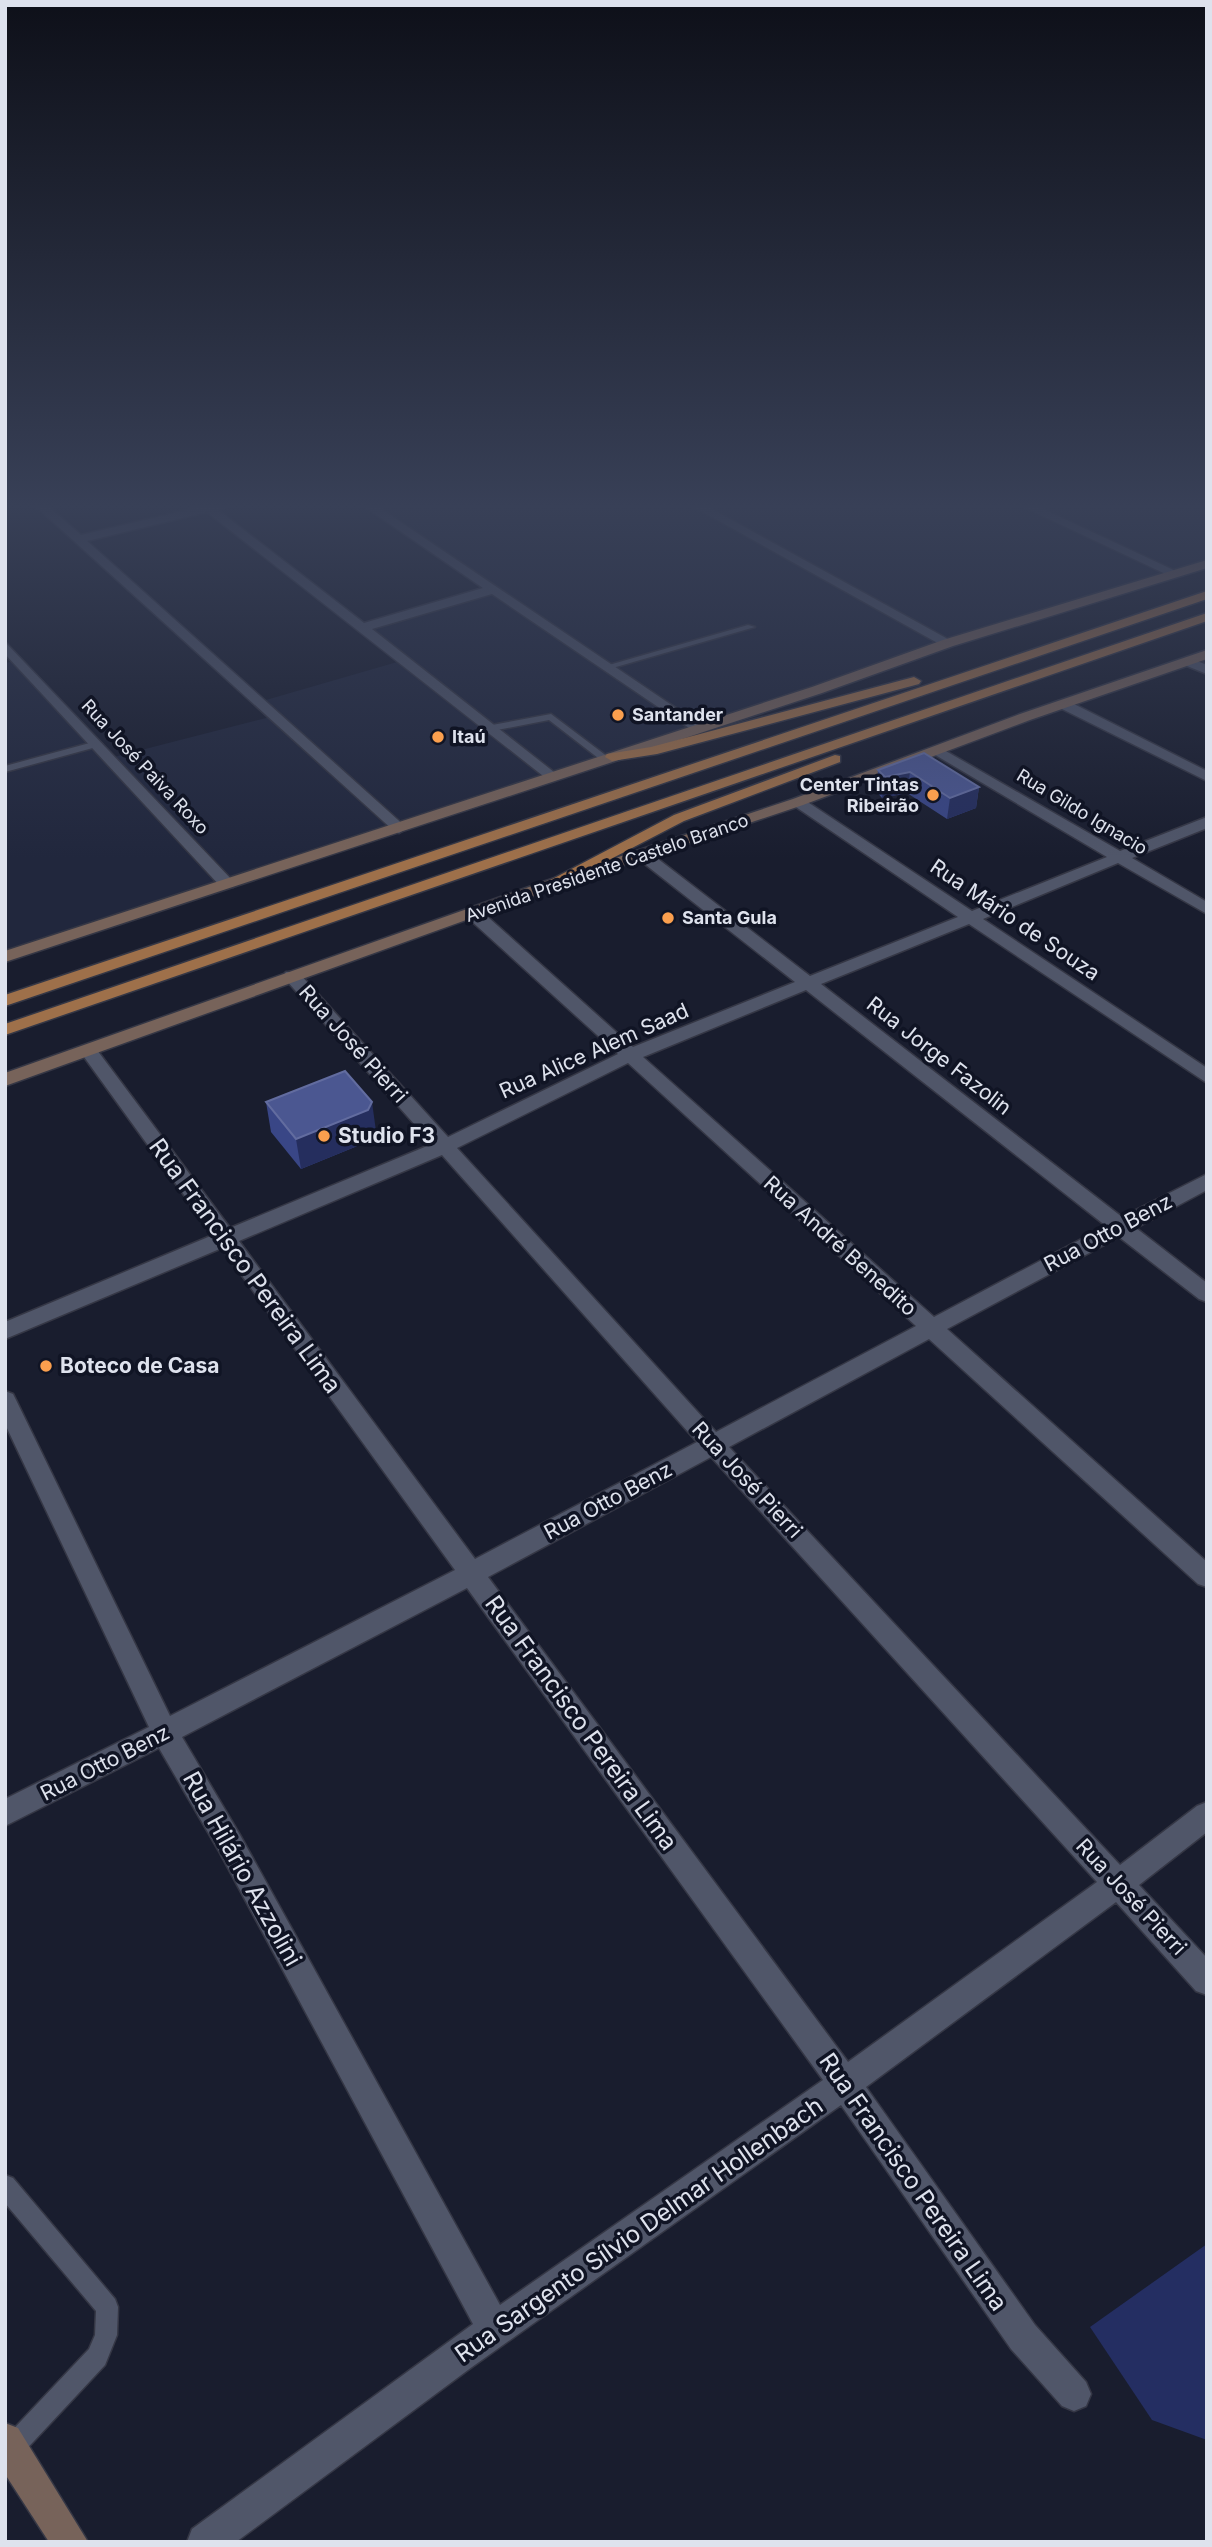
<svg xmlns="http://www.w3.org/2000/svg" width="1212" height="2547" font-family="Inter,sans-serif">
<rect width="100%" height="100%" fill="#191d2e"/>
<!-- built -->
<path fill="#21273d" d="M 364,502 L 1207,502 L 1207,563 L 948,643 L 5,956 L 5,663 L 18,660 L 110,758 L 274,716 L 259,702 L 404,660 L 364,627 L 490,590 Z"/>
<!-- green -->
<path fill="#242e62" d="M 1207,2244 L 1207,2440 L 1152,2420 L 1090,2327 Z"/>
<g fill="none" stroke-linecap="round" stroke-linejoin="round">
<!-- lane casing -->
<g stroke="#353745" stroke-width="3">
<g id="lane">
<path d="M 748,625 L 755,627 L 609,669 L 602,667 Z"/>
<path d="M 551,714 L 608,757 L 608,761 L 602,761 L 549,720 L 492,731 L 487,728 L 492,725 Z"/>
<path d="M 97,741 L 102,744 L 100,746 L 5,772 L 5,766 Z"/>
<path d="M 5,2175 L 13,2178 L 115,2299 L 118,2307 L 117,2335 L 105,2365 L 20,2456 L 12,2460 L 5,2457 L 5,2438 L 89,2349 L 95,2335 L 96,2311 L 5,2203 Z"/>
</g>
</g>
<!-- street casing -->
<g stroke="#353745" stroke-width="3">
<g id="street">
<path d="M 31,502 L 43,502 L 81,535 L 200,507 L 195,502 L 211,504 L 241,502 L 218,510 L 364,623 L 483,588 L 358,502 L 371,502 L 707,729 L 695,732 L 492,594 L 372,629 L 559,776 L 557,779 L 547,779 L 207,512 L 87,541 L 407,828 L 399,833 L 394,831 Z"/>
<path d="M 685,502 L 699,502 L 955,643 L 943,646 Z"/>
<path d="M 1013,502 L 1028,502 L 1182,574 L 1172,577 Z"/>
<path d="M 5,642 L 233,881 L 233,887 L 221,887 L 5,654 Z"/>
<path d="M 1187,657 L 1207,665 L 1207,674 L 1182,664 L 1180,661 Z"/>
<path d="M 1058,701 L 1068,701 L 1207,771 L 1207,781 L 1058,707 Z"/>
<path d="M 937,746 L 1120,851 L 1207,817 L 1207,828 L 1132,858 L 1207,902 L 1207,914 L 1118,863 L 983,919 L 1207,1068 L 1207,1083 L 969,924 L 821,984 L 1122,1217 L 1207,1174 L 1207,1190 L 1136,1228 L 1207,1283 L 1207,1302 L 1199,1299 L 1119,1237 L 947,1329 L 1207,1562 L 1207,1587 L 1198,1584 L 929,1339 L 729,1447 L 1120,1865 L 1197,1806 L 1207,1802 L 1207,1832 L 1139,1885 L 1207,1958 L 1207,1995 L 1196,1991 L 1116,1902 L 866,2087 L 1035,2325 L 1086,2382 L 1091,2394 L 1086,2406 L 1074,2411 L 1062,2406 L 1011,2349 L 841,2105 L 472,2367 L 236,2542 L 187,2542 L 192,2529 L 473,2324 L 220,1853 L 159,1748 L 5,1826 L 5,1799 L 149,1727 L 5,1424 L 5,1391 L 13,1394 L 16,1400 L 170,1716 L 455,1570 L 222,1248 L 5,1339 L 5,1322 L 213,1235 L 79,1050 L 82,1046 L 94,1046 L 230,1228 L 432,1144 L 286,980 L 283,976 L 286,972 L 298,972 L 448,1137 L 618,1054 L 468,918 L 468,910 L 480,910 L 633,1047 L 795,982 L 637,858 L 637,852 L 649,852 L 810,976 L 958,917 L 793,805 L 793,799 L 803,799 L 972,911 L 1107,857 L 932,753 L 930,750 ZM 806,990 L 1106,1226 L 934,1317 L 643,1057 ZM 628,1063 L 916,1326 L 716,1432 L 457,1148 ZM 442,1155 L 697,1442 L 475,1559 L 239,1241 ZM 711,1457 L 1097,1882 L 848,2062 L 488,1577 ZM 467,1588 L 823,2080 L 500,2305 L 240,1835 L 182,1737 Z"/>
</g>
</g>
<!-- secondary casing -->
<g stroke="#353745" stroke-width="3">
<g id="secondary">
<path d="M 1207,560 L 1207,568 L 953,646 L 822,693 L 5,962 L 5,951 L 812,687 L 943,640 Z"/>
<path d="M 1207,650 L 1207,659 L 1030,720 L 803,805 L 555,888 L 5,1086 L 5,1073 L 543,882 L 793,799 L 1020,714 Z"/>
<path d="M 5,2423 L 18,2428 L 88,2542 L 49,2542 L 5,2474 Z"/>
</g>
</g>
<!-- primary casing -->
<g stroke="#353745" stroke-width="3">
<g id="primary">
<path d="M 1207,591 L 1207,599 L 5,1006 L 5,995 Z"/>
<path d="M 1207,613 L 1207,621 L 5,1035 L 5,1024 Z"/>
<path d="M 914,677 L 921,681 L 919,684 L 657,754 L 612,761 L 605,757 L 607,754 L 651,747 Z"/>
<path d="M 835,755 L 840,756 L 840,762 L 684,821 L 555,888 L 543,888 L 541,885 L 674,815 Z"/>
</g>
</g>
<!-- lane -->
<use href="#lane" fill="#505669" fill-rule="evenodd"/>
<!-- street -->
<use href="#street" fill="#505669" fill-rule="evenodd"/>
<!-- secondary -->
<use href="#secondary" fill="#77635a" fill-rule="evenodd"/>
<!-- primary -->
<use href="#primary" fill="#9e704a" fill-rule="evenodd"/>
</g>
<!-- wall -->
<g fill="#394686">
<path d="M 924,753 L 979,787 L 976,808 L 947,819 L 907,793 L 882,798 L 876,791 L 878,770 Z"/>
<path d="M 266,1102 L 376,1131 L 372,1140 L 301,1169 L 271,1132 Z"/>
</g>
<!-- shaded-wall -->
<g fill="#252e5e">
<path d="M 910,772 L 907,793 L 882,798 L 885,777 Z"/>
<path d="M 979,787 L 976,808 L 947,819 L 950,798 Z"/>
<path d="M 372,1102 L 376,1131 L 372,1140 L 301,1169 L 296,1139 Z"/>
</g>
<!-- building -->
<g fill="#4b5791" stroke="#626c9f" stroke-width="2">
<path d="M 924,753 L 979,787 L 950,798 L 910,772 L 885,777 L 878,770 Z"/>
<path d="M 345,1071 L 372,1102 L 368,1110 L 296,1139 L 266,1102 Z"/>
</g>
<!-- sky -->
<linearGradient id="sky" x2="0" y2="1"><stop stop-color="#0e1019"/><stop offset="0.59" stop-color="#384057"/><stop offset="1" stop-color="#384057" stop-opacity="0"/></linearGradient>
<rect width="1212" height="858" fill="url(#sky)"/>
<!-- markers -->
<g fill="#fa9f4e" stroke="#101424" stroke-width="2.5">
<circle cx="618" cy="715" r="7"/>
<circle cx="438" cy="737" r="7"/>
<circle cx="933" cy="795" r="7"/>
<circle cx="668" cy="918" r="7"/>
<circle cx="324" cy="1136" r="7"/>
<circle cx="46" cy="1366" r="7"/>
</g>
<g text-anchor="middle" stroke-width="7" stroke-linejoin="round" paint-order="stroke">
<!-- far-poi labels -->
<g font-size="18" font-weight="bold" fill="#dee2ed" stroke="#101424" text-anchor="start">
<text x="632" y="721">Santander</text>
<text x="452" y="743">Itaú</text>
<text x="919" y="791" text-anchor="end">Center Tintas<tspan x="919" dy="21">Ribeirão</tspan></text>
<text x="682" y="924">Santa Gula</text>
</g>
<!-- far-street labels -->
<g font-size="18" fill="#dee2ed" stroke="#101424">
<text transform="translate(145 767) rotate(47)" y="6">Rua José Paiva Roxo</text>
<text transform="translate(1082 812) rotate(31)" y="6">Rua Gildo Ignacio</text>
<text transform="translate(607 868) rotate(-19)" y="6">Avenida Presidente Castelo Branco</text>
</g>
<!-- street labels -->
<g font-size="21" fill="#dee2ed" stroke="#101424">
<text transform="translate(1015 920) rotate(34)" y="7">Rua Mário de Souza</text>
<text transform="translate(353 1044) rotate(48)" y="7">Rua José Pierri</text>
<text transform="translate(594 1051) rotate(-24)" y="7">Rua Alice Alem Saad</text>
<text transform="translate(939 1056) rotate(38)" y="7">Rua Jorge Fazolin</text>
<text transform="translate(1108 1233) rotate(-28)" y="7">Rua Otto Benz</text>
<text transform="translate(840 1246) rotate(42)" y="7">Rua André Benedito</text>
<text transform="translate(747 1480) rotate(47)" y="7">Rua José Pierri</text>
<text transform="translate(608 1501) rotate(-28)" y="7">Rua Otto Benz</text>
<text transform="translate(105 1763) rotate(-27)" y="7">Rua Otto Benz</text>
<text transform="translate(1131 1897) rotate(47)" y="7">Rua José Pierri</text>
</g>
<!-- poi labels -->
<g font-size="21" font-weight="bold" fill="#dee2ed" stroke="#101424" text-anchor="start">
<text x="338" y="1143">Studio F3</text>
<text x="60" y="1373">Boteco de Casa</text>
</g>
<!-- near-street labels -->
<g font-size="24" fill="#dee2ed" stroke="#101424">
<text transform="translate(245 1266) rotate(54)" y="8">Rua Francisco Pereira Lima</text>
<text transform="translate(581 1723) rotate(54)" y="8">Rua Francisco Pereira Lima</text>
<text transform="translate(242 1869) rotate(61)" y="8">Rua Hilário Azzolini</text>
<text transform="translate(913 2182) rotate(55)" y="8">Rua Francisco Pereira Lima</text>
<text transform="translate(639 2230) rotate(-35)" y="8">Rua Sargento Sílvio Delmar Hollenbach</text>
</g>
</g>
<!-- border -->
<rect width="1212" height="2547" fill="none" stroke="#dee2ed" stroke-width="14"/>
</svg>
